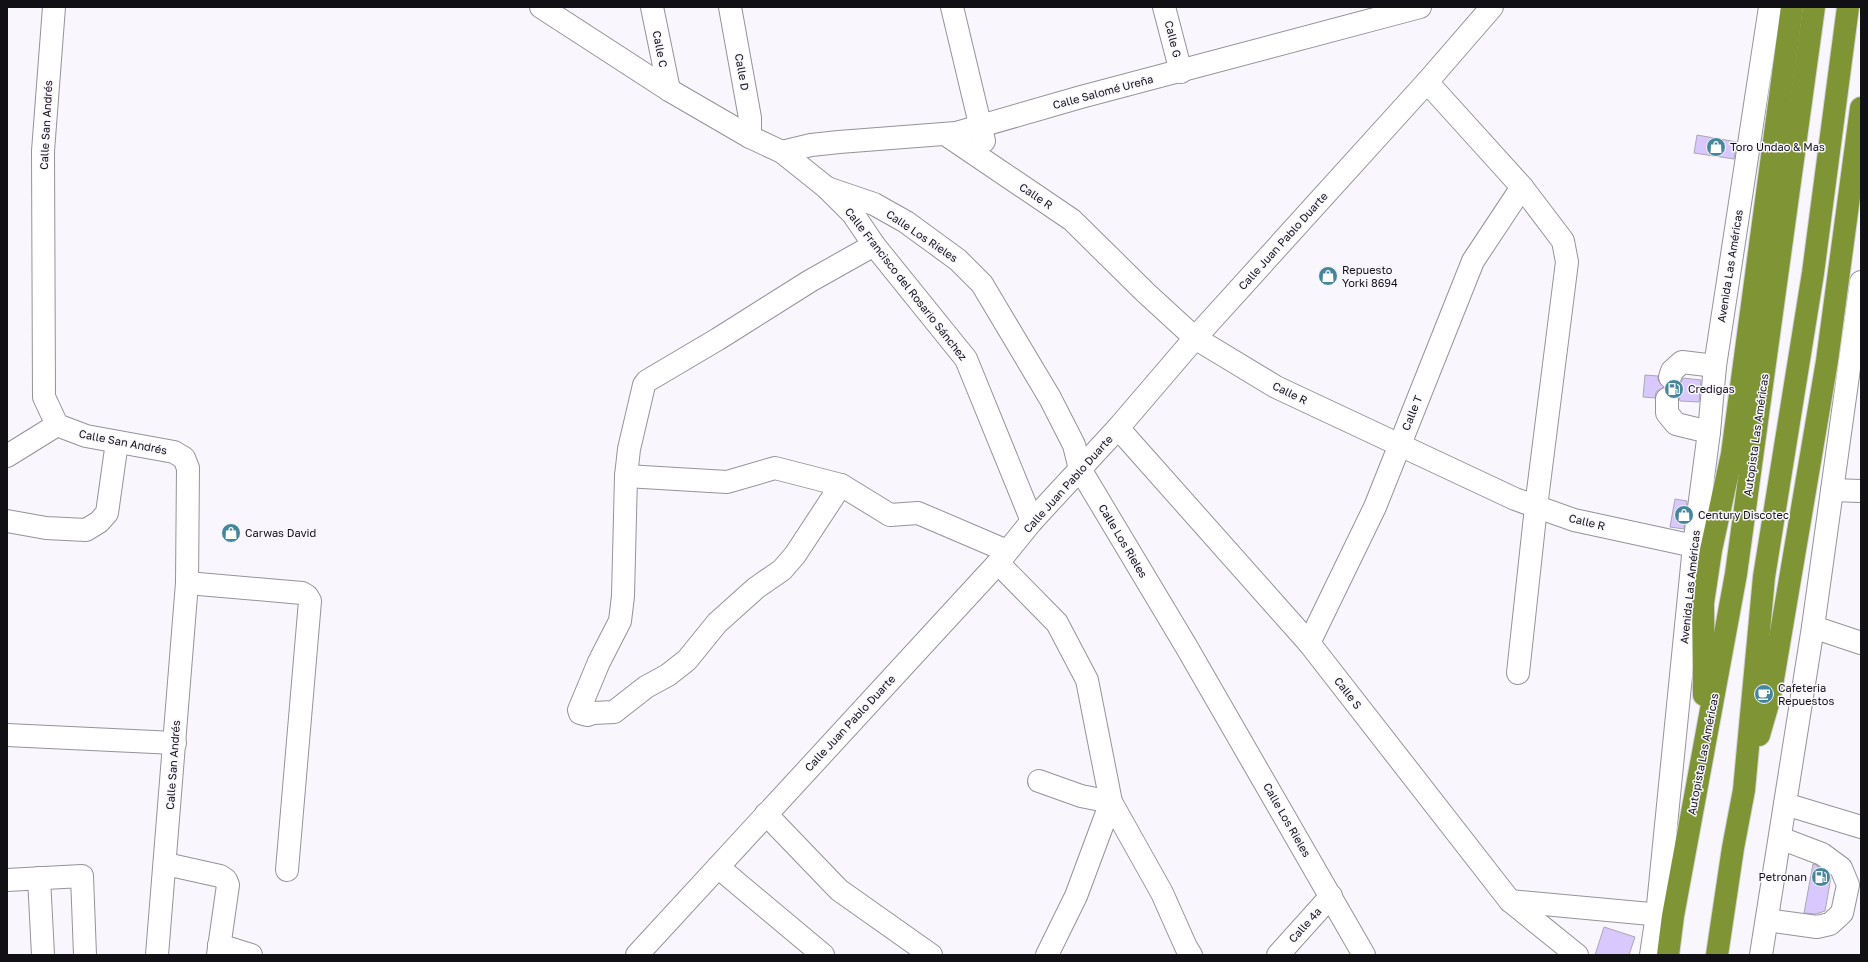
<svg xmlns="http://www.w3.org/2000/svg" width="1868" height="962" font-family="'Golos Text',sans-serif">
<rect width="100%" height="100%" fill="#f9f6fd"/>
<!-- building -->
<g fill="#d9c8fd" stroke="#aba7b2">
<path d="M 1697,135 L 1737,142 L 1734,159 L 1694,153 Z"/>
<path d="M 1645,375 L 1658,376 L 1658,380 L 1664,387 L 1656,392 L 1655,398 L 1643,397 Z"/>
<path d="M 1683,378 L 1701,380 L 1699,402 L 1680,401 L 1678,393 L 1674,389 L 1679,386 Z"/>
<path d="M 1675,499 L 1687,501 L 1684,529 L 1670,527 Z"/>
<path d="M 1813,864 L 1816,865 L 1831,877 L 1825,911 L 1816,914 L 1804,913 Z"/>
<path d="M 1604,927 L 1635,937 L 1629,955 L 1595,955 Z"/>
</g>
<g fill="none" stroke-linecap="round" stroke-linejoin="round">
<!-- minor casing -->
<g stroke="#95929c" stroke-width="24">
<g id="minor">
<path d="M 54,7 L 43,151 L 44,397 L 57,425 L 86,436 L 174,452 L 184,458 L 188,468 L 187,583 L 157,955"/>
<path d="M 541,7 L 669,90 L 750,137 L 782,152 L 827,188 L 853,214 L 874,245 L 966,359 L 1032,521"/>
<path d="M 652,7 L 669,90"/>
<path d="M 730,7 L 750,118 L 750,137"/>
<path d="M 952,7 L 984,141"/>
<path d="M 1164,7 L 1181,72"/>
<path d="M 1427,82 L 1522,187 L 1563,241 L 1567,262 L 1536,507 L 1518,673"/>
<path d="M 945,134 L 1072,220 L 1146,293 L 1195,338 L 1276,387 L 1515,499 L 1574,520 L 1694,546"/>
<path d="M 782,152 L 811,145 L 839,142 L 956,133 L 1081,97 L 1420,7"/>
<path d="M 827,188 L 874,204 L 906,222 L 958,260 L 982,284 L 1050,398 L 1074,445 L 1080,469 L 1186,646 L 1364,955"/>
<path d="M 1670,377 L 1672,371 L 1682,362 L 1715,366"/>
<path d="M 1667,399 L 1667,413 L 1676,424 L 1709,432"/>
<path d="M 1118,428 L 1309,643 L 1510,901 L 1577,955"/>
<path d="M 7,456 L 57,425"/>
<path d="M 626,476 L 727,482 L 775,468 L 841,485 L 890,515 L 918,513 L 1007,551"/>
<path d="M 841,485 L 795,555 L 782,570 L 756,588 L 717,623 L 687,660 L 668,675 L 646,687 L 614,712 L 593,713 L 587,715 L 580,713 L 579,710 L 599,662 L 620,621 L 623,596 L 626,476 L 629,449 L 644,385 L 647,381 L 718,339 L 810,281 L 874,245"/>
<path d="M 1832,490 L 1861,491"/>
<path d="M 7,521 L 46,528 L 86,530 L 99,522 L 107,513 L 117,442"/>
<path d="M 998,563 L 1057,623 L 1087,680 L 1111,802 L 1162,893 L 1186,947 L 1191,955"/>
<path d="M 187,583 L 302,593 L 307,596 L 310,601 L 287,870"/>
<path d="M 1813,627 L 1861,643"/>
<path d="M 1309,643 L 1375,507 L 1473,261 L 1522,187"/>
<path d="M 7,735 L 175,743"/>
<path d="M 1039,781 L 1081,796 L 1111,802"/>
<path d="M 1785,804 L 1861,827"/>
<path d="M 766,814 L 839,890 L 931,955"/>
<path d="M 166,864 L 220,876 L 226,880 L 228,885 L 218,955"/>
<path d="M 718,867 L 823,955"/>
<path d="M 39,878 L 43,955"/>
<path d="M 7,880 L 82,876 L 85,955"/>
<path d="M 1510,901 L 1672,916"/>
<path d="M 1767,920 L 1817,927 L 1830,924 L 1842,913 L 1848,885 L 1841,868 L 1822,854 L 1780,838"/>
<path d="M 219,945 L 251,955"/>
<path d="M 637,955 L 998,563 L 1032,521 L 1118,428 L 1195,338 L 1427,82 L 1492,7"/>
<path d="M 1047,955 L 1076,896 L 1111,802"/>
<path d="M 1278,955 L 1331,896"/>
<path d="M 1651,955 L 1657,915 L 1694,546 L 1709,432 L 1715,366 L 1770,7"/>
<path d="M 1761,955 L 1813,627 L 1861,282"/>
</g>
</g>
<!-- highway casing -->
<g stroke="#d4d4d5" stroke-width="24">
<g id="highway">
<path d="M 1704,695 L 1703,603 L 1711,550 L 1732,454 L 1792,7"/>
<path d="M 1759,735 L 1770,697 L 1827,361 L 1861,108"/>
<path d="M 1668,955 L 1673,916 L 1736,574 L 1814,7"/>
<path d="M 1717,955 L 1733,848 L 1744,790 L 1764,577 L 1813,273 L 1848,7"/>
</g>
</g>
<!-- minor -->
<use href="#minor" stroke="#fff" stroke-width="22"/>
<!-- highway -->
<use href="#highway" stroke="#7f9435" stroke-width="22"/>
</g>
<!-- icons -->
<defs>
<g id="shop-disc" transform="scale(1)"><circle r="9.5" fill="#46869a" stroke="#f9f6fd"/><path d="M-5-2.5h2.3a2.7 3.5 0 0 1 5.4 0H5L5.5 6h-11ZM-1.5-2.5h3a1.5 2.3 0 0 0-3 0Z" fill="#fff"/></g>
<g id="fuel-disc" transform="scale(1)"><circle r="9.5" fill="#46869a" stroke="#f9f6fd"/><path d="M-5.5-6h7V0h2V4h1.3V-2.5L3-4.5l.8-.8L6-3V5H2.5V1h-1V6h-7ZM-4.2-4.7v3.2H.2V-4.7Z" fill="#fff"/></g>
<g id="cafe-disc" transform="scale(1)"><circle r="9.5" fill="#46869a" stroke="#f9f6fd"/><path d="M-5.5-4.5H6V0H3Q3 3.5 0 3.5H-2.5Q-5.5 3.5-5.5 0ZM3-3.2v2h1.7v-2ZM-6 4.5H4V6H-6Z" fill="#fff"/></g>
</defs>
<g fill-rule="evenodd">
<use href="#shop-disc" x="1716" y="147"/>
<use href="#shop-disc" x="1328" y="276"/>
<use href="#fuel-disc" x="1674" y="389"/>
<use href="#shop-disc" x="1684" y="515"/>
<use href="#shop-disc" x="231" y="533"/>
<use href="#cafe-disc" x="1764" y="694"/>
<use href="#fuel-disc" x="1821" y="877"/>
</g>
<g text-anchor="middle" stroke-width="3" stroke-linejoin="round" paint-order="stroke">
<!-- street labels -->
<g font-size="11" fill="#111014" stroke="#f9f6fd">
<text transform="translate(1173 39) rotate(76)" y="4">Calle G</text>
<text transform="translate(660 49) rotate(79)" y="4">Calle C</text>
<text transform="translate(742 72) rotate(80)" y="4">Calle D</text>
<text transform="translate(1103 92) rotate(-15)" y="4">Calle Salomé Ureña</text>
<text transform="translate(46 125) rotate(-87)" y="4">Calle San Andrés</text>
<text transform="translate(1036 196) rotate(34)" y="4">Calle R</text>
<text transform="translate(922 236) rotate(34)" y="4">Calle Los Rieles</text>
<text transform="translate(1283 241) rotate(-48)" y="4">Calle Juan Pablo Duarte</text>
<text transform="translate(1730 266) rotate(-81)" y="4">Avenida Las Américas</text>
<text transform="translate(906 284) rotate(52)" y="4">Calle Francisco del Rosario Sánchez</text>
<text transform="translate(1290 393) rotate(26)" y="4">Calle R</text>
<text transform="translate(1412 413) rotate(-68)" y="4">Calle T</text>
<text transform="translate(1756 435) rotate(-82)" y="4">Autopista Las Américas</text>
<text transform="translate(123 442) rotate(11)" y="4">Calle San Andrés</text>
<text transform="translate(1068 484) rotate(-48)" y="4">Calle Juan Pablo Duarte</text>
<text transform="translate(1587 522) rotate(14)" y="4">Calle R</text>
<text transform="translate(1123 541) rotate(59)" y="4">Calle Los Rieles</text>
<text transform="translate(1690 587) rotate(-84)" y="4">Avenida Las Américas</text>
<text transform="translate(1348 693) rotate(52)" y="4">Calle S</text>
<text transform="translate(850 723) rotate(-47)" y="4">Calle Juan Pablo Duarte</text>
<text transform="translate(1703 754) rotate(-79)" y="4">Autopista Las Américas</text>
<text transform="translate(173 765) rotate(-86)" y="4">Calle San Andrés</text>
<text transform="translate(1287 820) rotate(60)" y="4">Calle Los Rieles</text>
<text transform="translate(1305 925) rotate(-48)" y="4">Calle 4a</text>
</g>
<!-- poi labels -->
<g font-size="11" fill="#111014" stroke="#f9f6fd" text-anchor="start">
<text x="1730" y="151">Toro Undao &amp; Mas</text>
<text x="1342" y="274">Repuesto<tspan x="1342" dy="13">Yorki 8694</tspan></text>
<text x="1688" y="393">Credigas</text>
<text x="1698" y="519">Century Discotec</text>
<text x="245" y="537">Carwas David</text>
<text x="1778" y="692">Cafeteria<tspan x="1778" dy="13">Repuestos</tspan></text>
<text x="1807" y="881" text-anchor="end">Petronan</text>
</g>
</g>
<!-- border -->
<rect width="1868" height="962" fill="none" stroke="#111014" stroke-width="16"/>
</svg>
